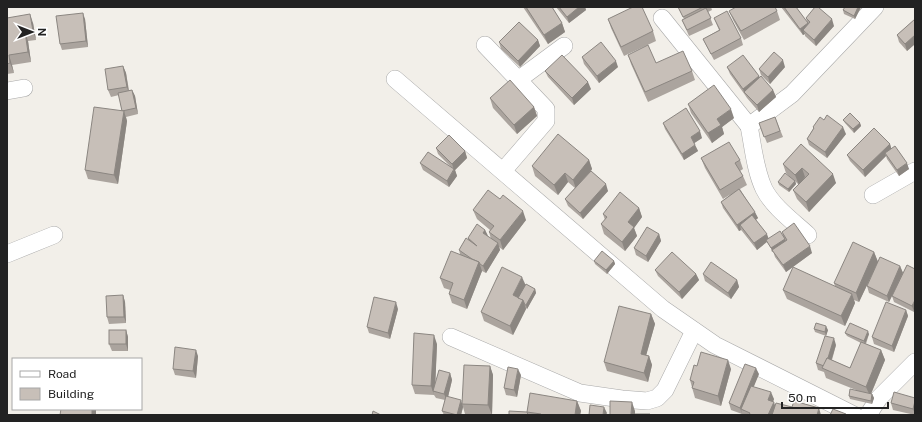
<svg xmlns="http://www.w3.org/2000/svg" width="922" height="422" font-family="'Public Sans',sans-serif">
<rect width="100%" height="100%" fill="#f2efe9"/>
<g fill="none" stroke-linecap="round" stroke-linejoin="round">
<!-- minor casing -->
<g stroke="#a9a9a9" stroke-width="18">
<g id="minor">
<path d="M 662,18 L 749,126 L 792,94 L 875,7"/>
<path d="M 485,45 L 546,109 L 546,121 L 503,171"/>
<path d="M 395,79 L 663,309 L 715,345 L 854,415"/>
<path d="M 518,80 L 564,46"/>
<path d="M 7,91 L 24,88"/>
<path d="M 749,126 C 753,146 755,170 764,189 C 773,207 794,222 808,235"/>
<path d="M 873,195 L 915,171"/>
<path d="M 7,254 L 54,235"/>
<path d="M 451,337 L 580,393 L 622,399 L 647,401 L 657,398 L 665,390 L 694,331"/>
<path d="M 868,415 L 879,398 L 915,362"/>
</g>
</g>
<!-- minor -->
<use href="#minor" stroke="#fff" stroke-width="17"/>
</g>
<!-- wall -->
<g fill="#aba49e">
<path d="M 523,7 L 552,7 L 562,23 L 565,32 L 548,44 Z"/>
<path d="M 556,7 L 585,7 L 586,10 L 569,23 Z"/>
<path d="M 678,7 L 711,7 L 712,10 L 708,12 L 713,25 L 689,36 L 682,20 L 684,19 Z"/>
<path d="M 781,7 L 796,7 L 807,22 L 806,18 L 834,26 L 816,46 L 805,36 L 805,34 L 803,35 Z"/>
<path d="M 861,7 L 855,19 L 844,14 L 843,10 Z"/>
<path d="M 729,11 L 777,11 L 780,20 L 744,40 L 733,20 Z"/>
<path d="M 7,18 L 33,23 L 36,40 L 28,41 L 31,62 L 12,65 L 14,73 L 7,74 Z"/>
<path d="M 714,18 L 741,38 L 743,45 L 714,60 L 706,45 L 703,39 L 719,30 Z"/>
<path d="M 85,19 L 88,47 L 62,50 L 60,44 Z"/>
<path d="M 608,19 L 653,31 L 656,41 L 624,56 L 611,28 Z"/>
<path d="M 915,19 L 915,44 L 907,51 L 899,42 L 897,35 Z"/>
<path d="M 538,40 L 540,46 L 520,67 L 501,49 L 499,42 Z"/>
<path d="M 628,55 L 656,63 L 692,71 L 695,80 L 648,102 L 631,64 Z"/>
<path d="M 582,57 L 618,67 L 599,83 L 584,64 Z"/>
<path d="M 123,66 L 126,73 L 129,90 L 132,90 L 135,96 L 138,114 L 126,117 L 127,121 L 118,184 L 88,179 L 85,170 L 122,111 L 119,95 L 111,97 L 108,90 Z"/>
<path d="M 727,67 L 759,76 L 760,78 L 773,90 L 776,97 L 759,112 L 747,98 L 745,95 L 730,74 Z"/>
<path d="M 785,67 L 770,84 L 761,75 L 759,69 Z"/>
<path d="M 545,71 L 591,89 L 574,105 L 548,77 Z"/>
<path d="M 490,98 L 534,107 L 537,116 L 517,134 L 493,108 Z"/>
<path d="M 688,104 L 734,118 L 722,127 L 724,134 L 712,143 L 691,113 Z"/>
<path d="M 775,117 L 783,137 L 767,143 L 759,123 Z"/>
<path d="M 843,120 L 860,123 L 861,126 L 854,133 L 845,123 Z"/>
<path d="M 663,123 L 702,138 L 694,143 L 698,151 L 684,160 L 665,129 Z"/>
<path d="M 813,127 L 846,134 L 827,158 L 809,145 L 807,139 L 813,129 Z"/>
<path d="M 801,144 L 836,183 L 809,212 L 797,199 L 793,190 L 799,185 L 795,181 L 796,184 L 789,192 L 779,185 L 778,182 L 793,180 L 786,173 L 783,164 Z"/>
<path d="M 890,144 L 891,148 L 909,169 L 899,176 L 887,159 L 886,156 L 865,177 L 850,161 L 847,155 Z"/>
<path d="M 436,148 L 465,151 L 467,158 L 455,170 L 457,176 L 449,187 L 423,170 L 420,163 L 450,166 L 438,154 Z"/>
<path d="M 701,158 L 740,160 L 743,169 L 740,171 L 743,176 L 747,185 L 740,189 L 758,218 L 756,220 L 769,239 L 783,235 L 782,232 L 812,253 L 786,272 L 775,257 L 773,251 L 767,242 L 757,250 L 742,231 L 741,230 L 739,231 L 723,208 L 721,202 L 731,194 L 723,199 L 705,168 Z"/>
<path d="M 589,160 L 592,169 L 591,171 L 608,191 L 583,219 L 568,206 L 565,199 L 575,188 L 568,182 L 558,195 L 535,176 L 532,166 Z"/>
<path d="M 639,208 L 642,217 L 634,228 L 637,236 L 625,251 L 604,234 L 601,224 L 605,220 L 603,214 Z"/>
<path d="M 473,210 L 526,220 L 503,250 L 499,247 L 500,250 L 486,273 L 482,271 L 467,309 L 452,303 L 449,294 L 450,290 L 444,288 L 440,278 L 460,254 L 459,250 L 468,240 L 468,238 L 485,230 L 488,236 L 491,239 L 489,232 L 490,230 L 477,219 Z"/>
<path d="M 659,234 L 661,241 L 648,262 L 636,255 L 634,248 Z"/>
<path d="M 874,252 L 878,262 L 859,302 L 854,300 L 855,303 L 845,326 L 787,299 L 783,290 L 835,286 L 834,283 Z"/>
<path d="M 594,261 L 614,261 L 615,264 L 607,274 L 595,264 Z"/>
<path d="M 907,265 L 914,312 L 894,302 L 892,296 L 889,302 L 869,293 L 867,286 L 900,266 L 903,273 L 895,290 Z"/>
<path d="M 655,270 L 696,274 L 699,280 L 682,299 L 658,276 Z"/>
<path d="M 703,274 L 737,280 L 739,287 L 731,299 L 705,281 Z"/>
<path d="M 525,286 L 535,289 L 536,293 L 527,309 L 526,308 L 526,309 L 513,335 L 484,321 L 481,312 Z"/>
<path d="M 123,295 L 125,302 L 126,323 L 109,324 L 107,317 Z"/>
<path d="M 398,309 L 390,339 L 369,333 L 367,327 Z"/>
<path d="M 906,310 L 908,316 L 894,352 L 874,344 L 872,337 Z"/>
<path d="M 651,314 L 655,324 L 646,355 L 649,356 L 652,365 L 648,382 L 607,371 L 604,362 Z"/>
<path d="M 814,329 L 828,330 L 826,336 L 815,332 Z"/>
<path d="M 126,330 L 128,337 L 128,351 L 112,351 L 109,344 Z"/>
<path d="M 845,333 L 869,334 L 866,344 L 881,350 L 885,360 L 871,394 L 872,394 L 874,398 L 872,404 L 850,399 L 849,396 L 856,390 L 826,378 L 824,372 L 818,370 L 816,363 L 836,345 L 832,360 L 850,368 L 861,343 L 847,336 Z"/>
<path d="M 437,344 L 435,384 L 450,373 L 452,380 L 448,397 L 462,404 L 490,366 L 493,375 L 492,415 L 465,414 L 463,407 L 461,415 L 444,415 L 442,411 L 445,400 L 436,398 L 434,395 L 415,394 L 412,385 Z"/>
<path d="M 198,356 L 196,378 L 175,375 L 173,369 Z"/>
<path d="M 697,366 L 731,369 L 721,406 L 695,398 L 690,380 Z"/>
<path d="M 759,374 L 753,387 L 774,399 L 773,402 L 775,406 L 821,415 L 743,415 L 742,414 L 731,410 L 729,403 Z"/>
<path d="M 521,375 L 517,397 L 506,395 L 504,388 Z"/>
<path d="M 915,398 L 915,415 L 893,410 L 891,403 Z"/>
<path d="M 577,401 L 581,411 L 580,415 L 509,415 L 527,412 Z"/>
</g>
<!-- shaded-wall -->
<g fill="#8b8681">
<path d="M 579,7 L 585,7 L 586,10 L 569,23 L 567,17 Z"/>
<path d="M 858,7 L 861,7 L 855,19 L 854,16 Z"/>
<path d="M 83,13 L 85,19 L 88,47 L 86,41 Z"/>
<path d="M 30,14 L 33,23 L 36,40 L 33,31 Z"/>
<path d="M 832,19 L 834,26 L 816,46 L 814,40 Z"/>
<path d="M 562,23 L 565,32 L 548,44 L 544,35 Z"/>
<path d="M 808,23 L 811,30 L 803,30 L 805,34 L 803,35 L 800,29 Z"/>
<path d="M 25,32 L 28,41 L 31,62 L 28,52 Z"/>
<path d="M 915,35 L 915,44 L 907,51 L 905,44 Z"/>
<path d="M 538,40 L 540,46 L 520,67 L 518,61 Z"/>
<path d="M 9,55 L 12,65 L 14,73 L 10,63 Z"/>
<path d="M 783,60 L 785,67 L 770,84 L 768,77 Z"/>
<path d="M 616,61 L 618,67 L 599,83 L 597,76 Z"/>
<path d="M 123,66 L 126,73 L 129,94 L 127,87 Z"/>
<path d="M 759,76 L 762,83 L 744,92 L 743,89 Z"/>
<path d="M 588,82 L 591,89 L 574,105 L 572,98 Z"/>
<path d="M 132,90 L 135,96 L 138,114 L 136,108 Z"/>
<path d="M 773,90 L 776,97 L 759,112 L 757,105 Z"/>
<path d="M 534,107 L 537,116 L 517,134 L 514,125 Z"/>
<path d="M 731,109 L 734,118 L 722,127 L 724,134 L 712,143 L 708,133 L 717,119 Z"/>
<path d="M 124,111 L 127,121 L 118,184 L 114,175 Z"/>
<path d="M 860,123 L 861,126 L 854,133 L 853,129 Z"/>
<path d="M 843,127 L 846,134 L 827,158 L 825,152 Z"/>
<path d="M 700,131 L 702,138 L 693,144 L 691,137 Z"/>
<path d="M 890,144 L 892,151 L 885,153 L 886,156 L 865,177 L 863,170 Z"/>
<path d="M 695,145 L 698,151 L 684,160 L 682,154 Z"/>
<path d="M 465,151 L 467,158 L 455,170 L 457,176 L 449,187 L 447,181 L 454,170 L 452,164 Z"/>
<path d="M 589,160 L 592,169 L 576,189 L 573,180 Z"/>
<path d="M 907,163 L 909,169 L 899,176 L 897,170 Z"/>
<path d="M 802,168 L 805,177 L 799,185 L 795,175 Z"/>
<path d="M 565,173 L 568,182 L 558,195 L 554,185 Z"/>
<path d="M 833,174 L 836,183 L 809,212 L 806,202 Z"/>
<path d="M 795,181 L 796,184 L 789,192 L 788,189 Z"/>
<path d="M 606,184 L 608,191 L 583,219 L 580,213 Z"/>
<path d="M 639,208 L 642,217 L 634,228 L 637,236 L 625,251 L 622,242 L 628,222 Z"/>
<path d="M 523,211 L 526,220 L 503,250 L 500,240 Z"/>
<path d="M 755,212 L 758,218 L 743,229 L 740,225 L 741,230 L 739,231 L 737,225 Z"/>
<path d="M 485,230 L 488,236 L 483,233 Z"/>
<path d="M 659,234 L 661,241 L 648,262 L 646,256 Z"/>
<path d="M 767,234 L 769,240 L 757,250 L 754,243 Z"/>
<path d="M 785,239 L 786,242 L 772,252 L 771,248 Z"/>
<path d="M 498,243 L 500,250 L 486,273 L 483,266 Z"/>
<path d="M 810,246 L 812,253 L 786,272 L 783,265 Z"/>
<path d="M 874,252 L 878,262 L 859,302 L 856,293 Z"/>
<path d="M 614,261 L 615,264 L 607,274 L 606,270 Z"/>
<path d="M 479,262 L 482,271 L 467,309 L 464,300 Z"/>
<path d="M 900,266 L 903,273 L 889,302 L 887,296 Z"/>
<path d="M 696,274 L 699,280 L 682,299 L 679,292 Z"/>
<path d="M 522,277 L 526,286 L 518,301 L 513,295 Z"/>
<path d="M 737,280 L 739,287 L 731,299 L 728,293 Z"/>
<path d="M 535,289 L 536,293 L 527,309 L 526,305 Z"/>
<path d="M 852,294 L 855,303 L 845,326 L 841,316 Z"/>
<path d="M 123,295 L 125,302 L 126,323 L 124,317 Z"/>
<path d="M 523,300 L 526,309 L 513,335 L 510,326 Z"/>
<path d="M 915,300 L 915,311 L 914,312 L 912,306 Z"/>
<path d="M 396,302 L 398,309 L 390,339 L 388,333 Z"/>
<path d="M 906,310 L 908,316 L 894,352 L 892,346 Z"/>
<path d="M 651,314 L 655,324 L 644,363 L 641,354 Z"/>
<path d="M 826,326 L 828,330 L 826,336 L 825,332 Z"/>
<path d="M 126,330 L 128,337 L 128,351 L 126,344 Z"/>
<path d="M 868,331 L 869,334 L 865,344 L 864,341 Z"/>
<path d="M 434,335 L 437,344 L 435,392 L 433,391 L 434,395 L 431,386 Z"/>
<path d="M 834,338 L 836,345 L 828,371 L 825,366 Z"/>
<path d="M 196,350 L 198,356 L 196,378 L 193,371 Z"/>
<path d="M 881,350 L 885,360 L 870,396 L 866,387 Z"/>
<path d="M 649,356 L 652,365 L 648,382 L 644,373 Z"/>
<path d="M 728,360 L 731,369 L 721,406 L 718,396 Z"/>
<path d="M 490,366 L 493,375 L 492,415 L 488,405 Z"/>
<path d="M 756,368 L 759,374 L 744,411 L 741,409 L 742,414 L 740,408 Z"/>
<path d="M 518,369 L 521,375 L 517,397 L 514,390 Z"/>
<path d="M 450,373 L 452,380 L 447,401 L 444,394 Z"/>
<path d="M 771,392 L 774,399 L 771,406 L 768,400 Z"/>
<path d="M 872,394 L 874,398 L 872,404 L 871,401 Z"/>
<path d="M 461,400 L 463,407 L 461,415 L 457,415 Z"/>
<path d="M 577,401 L 581,411 L 580,415 L 575,415 Z"/>
<path d="M 915,401 L 915,413 L 914,413 L 915,414 L 913,409 Z"/>
<path d="M 632,402 L 635,411 L 635,415 L 631,414 Z"/>
<path d="M 774,402 L 776,409 L 773,415 L 768,415 Z"/>
<path d="M 604,407 L 607,413 L 606,415 L 603,415 Z"/>
<path d="M 819,408 L 821,415 L 817,415 Z"/>
<rect x="92" y="409" width="4" height="6"/>
</g>
<!-- building -->
<g fill="#c7bfb8" stroke="#8b8681">
<path d="M 526,7 L 552,7 L 562,23 L 544,35 Z"/>
<path d="M 559,7 L 579,7 L 567,17 Z"/>
<path d="M 633,7 L 642,7 L 653,31 L 621,47 L 608,19 Z"/>
<path d="M 678,7 L 703,7 L 683,17 Z"/>
<path d="M 736,7 L 775,7 L 777,11 L 741,31 L 729,11 Z"/>
<path d="M 784,7 L 796,7 L 808,23 L 800,29 Z"/>
<path d="M 815,7 L 818,7 L 832,19 L 814,40 L 803,30 L 810,22 L 806,18 Z"/>
<path d="M 845,7 L 858,7 L 854,16 L 843,10 Z"/>
<path d="M 706,8 L 711,18 L 687,30 L 682,20 Z"/>
<path d="M 727,11 L 741,38 L 711,54 L 703,39 L 720,30 L 714,18 Z"/>
<path d="M 83,13 L 86,41 L 60,44 L 56,16 Z"/>
<path d="M 30,14 L 33,31 L 25,32 L 28,52 L 9,55 L 10,63 L 7,64 L 7,18 Z"/>
<path d="M 915,19 L 915,35 L 905,44 L 897,35 Z"/>
<path d="M 519,22 L 538,40 L 518,61 L 499,42 Z"/>
<path d="M 601,42 L 616,61 L 597,76 L 582,57 Z"/>
<path d="M 648,45 L 656,63 L 683,51 L 692,71 L 645,92 L 628,55 Z"/>
<path d="M 774,52 L 783,60 L 768,77 L 759,69 Z"/>
<path d="M 562,55 L 588,82 L 572,98 L 545,71 Z"/>
<path d="M 743,55 L 759,76 L 743,89 L 727,67 Z"/>
<path d="M 123,66 L 127,87 L 108,90 L 105,69 Z"/>
<path d="M 761,76 L 773,90 L 757,105 L 744,92 Z"/>
<path d="M 510,80 L 534,107 L 514,125 L 490,98 Z"/>
<path d="M 714,85 L 731,109 L 717,119 L 721,125 L 708,133 L 688,104 Z"/>
<path d="M 132,90 L 136,108 L 122,111 L 118,93 Z"/>
<path d="M 94,107 L 124,111 L 114,175 L 85,170 Z"/>
<path d="M 686,108 L 700,131 L 691,137 L 695,145 L 682,154 L 663,123 Z"/>
<path d="M 850,113 L 860,123 L 853,129 L 843,120 Z"/>
<path d="M 827,115 L 843,127 L 825,152 L 807,139 L 814,128 L 813,127 L 820,117 L 824,120 Z"/>
<path d="M 775,117 L 780,131 L 764,137 L 759,123 Z"/>
<path d="M 874,128 L 890,144 L 863,170 L 847,155 Z"/>
<path d="M 558,134 L 589,160 L 573,180 L 565,173 L 554,185 L 532,166 Z"/>
<path d="M 449,135 L 465,151 L 452,164 L 436,148 Z"/>
<path d="M 729,142 L 740,160 L 735,163 L 743,176 L 720,190 L 701,158 Z"/>
<path d="M 801,144 L 833,174 L 806,202 L 793,190 L 809,174 L 802,168 L 795,175 L 783,164 Z"/>
<path d="M 895,146 L 907,163 L 897,170 L 885,153 Z"/>
<path d="M 428,152 L 454,169 L 447,181 L 420,163 Z"/>
<path d="M 591,171 L 606,184 L 580,213 L 565,199 Z"/>
<path d="M 785,173 L 795,181 L 788,189 L 778,182 Z"/>
<path d="M 739,189 L 755,212 L 737,225 L 721,202 Z"/>
<path d="M 488,190 L 500,199 L 503,195 L 523,211 L 500,240 L 489,232 L 494,226 L 473,210 Z"/>
<path d="M 620,192 L 639,208 L 628,222 L 634,227 L 622,242 L 601,224 L 607,217 L 603,214 Z"/>
<path d="M 752,215 L 767,234 L 754,243 L 740,225 Z"/>
<path d="M 794,223 L 810,246 L 783,265 L 772,250 L 787,240 L 782,232 Z"/>
<path d="M 477,224 L 485,230 L 483,233 L 498,243 L 483,266 L 480,264 L 479,262 L 472,259 L 459,250 L 466,238 L 477,246 L 468,238 Z"/>
<path d="M 647,227 L 659,234 L 646,256 L 634,248 Z"/>
<path d="M 780,231 L 785,239 L 771,248 L 766,240 Z"/>
<path d="M 853,242 L 874,252 L 856,293 L 834,283 Z"/>
<path d="M 451,251 L 479,262 L 464,300 L 449,294 L 453,283 L 440,278 Z"/>
<path d="M 602,251 L 614,261 L 606,270 L 594,261 Z"/>
<path d="M 672,252 L 696,274 L 679,292 L 655,270 Z"/>
<path d="M 880,257 L 900,266 L 887,296 L 867,286 Z"/>
<path d="M 711,262 L 737,280 L 728,293 L 703,274 Z"/>
<path d="M 907,265 L 915,269 L 915,300 L 912,306 L 892,296 Z"/>
<path d="M 502,267 L 522,277 L 513,295 L 523,300 L 510,326 L 481,312 Z"/>
<path d="M 793,267 L 852,294 L 841,316 L 783,290 Z"/>
<path d="M 526,284 L 535,289 L 526,305 L 525,305 L 523,300 L 518,298 Z"/>
<path d="M 123,295 L 124,317 L 107,317 L 106,296 Z"/>
<path d="M 374,297 L 396,302 L 388,333 L 367,327 Z"/>
<path d="M 886,302 L 906,310 L 892,346 L 872,337 Z"/>
<path d="M 619,306 L 651,314 L 641,354 L 649,356 L 644,373 L 604,362 Z"/>
<path d="M 816,323 L 826,326 L 825,332 L 814,329 Z"/>
<path d="M 850,323 L 868,331 L 864,341 L 845,333 Z"/>
<rect x="109" y="330" width="17" height="14"/>
<path d="M 414,333 L 434,335 L 431,386 L 412,385 Z"/>
<path d="M 825,336 L 834,338 L 828,358 L 827,358 L 824,366 L 816,363 Z"/>
<path d="M 861,342 L 881,350 L 866,387 L 822,368 L 827,358 L 850,368 Z"/>
<path d="M 175,347 L 196,350 L 193,371 L 173,369 Z"/>
<path d="M 701,352 L 728,360 L 718,396 L 692,388 L 694,382 L 690,380 L 694,365 L 697,366 Z"/>
<path d="M 745,364 L 756,368 L 740,408 L 729,403 Z"/>
<path d="M 464,365 L 490,366 L 488,405 L 462,404 Z"/>
<path d="M 508,367 L 518,369 L 514,390 L 504,388 Z"/>
<path d="M 439,370 L 450,373 L 444,394 L 433,391 Z"/>
<path d="M 751,386 L 771,392 L 768,400 L 774,402 L 768,415 L 749,415 L 750,413 L 741,409 Z"/>
<path d="M 850,389 L 872,394 L 871,401 L 849,396 Z"/>
<path d="M 894,392 L 915,398 L 915,401 L 913,409 L 891,403 Z"/>
<path d="M 530,393 L 577,401 L 575,415 L 540,415 L 541,414 L 527,412 Z"/>
<path d="M 446,396 L 461,400 L 457,415 L 442,411 Z"/>
<path d="M 610,401 L 632,402 L 631,414 L 650,414 L 649,415 L 610,415 Z"/>
<path d="M 794,401 L 819,408 L 817,415 L 772,415 L 776,403 L 792,407 Z"/>
<path d="M 590,405 L 604,407 L 603,415 L 589,415 Z"/>
<path d="M 61,409 L 92,409 L 92,415 L 60,415 Z"/>
<path d="M 833,409 L 846,414 L 845,415 L 830,415 Z"/>
<path d="M 373,411 L 381,415 L 372,415 Z"/>
<path d="M 509,411 L 527,412 L 528,415 L 509,415 Z"/>
</g>
<!-- border -->
<rect width="922" height="422" fill="none" stroke="#222222" stroke-width="16"/>
<!-- legend -->
<rect x="12" y="358" width="130" height="52" fill="#ffffff" stroke="#a7a7a7"/>
<rect x="20" y="371" width="20" height="6" fill="#ffffff" stroke="#a7a7a7"/>
<text x="48" y="378" font-size="12" fill="#222222">Road</text>
<rect x="20" y="388" width="20" height="12" fill="#c7bfb8" stroke="#a7a7a7"/>
<text x="48" y="398" font-size="12" fill="#222222">Building</text>
<!-- north arrow -->
<g transform="translate(32 32) rotate(90)" stroke="#ffffff" stroke-width="3" paint-order="stroke">
<path d="M0-3L7 15L0 10L-7 15Z" fill="#222222"/>
<text y="-6" font-size="11" font-weight="bold" text-anchor="middle" fill="#222222">N</text>
</g>
<!-- scale -->
<path d="M782 402v6h106v-6" fill="none" stroke="#222222" stroke-width="2"/>
<text x="788" y="402" font-size="12" fill="#222222" stroke="#ffffff" stroke-width="3" paint-order="stroke">50 m</text>
</svg>
